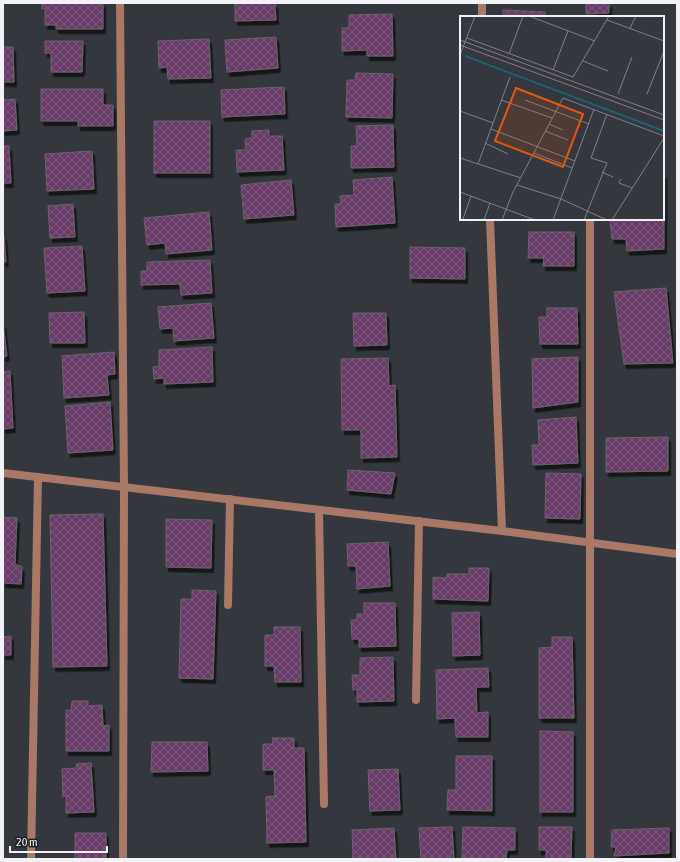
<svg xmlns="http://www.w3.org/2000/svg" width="680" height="862" font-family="'Asap Condensed',sans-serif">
<defs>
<pattern id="building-cross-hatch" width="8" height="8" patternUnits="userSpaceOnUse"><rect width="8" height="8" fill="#683b67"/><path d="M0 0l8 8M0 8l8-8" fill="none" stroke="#7e587d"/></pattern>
<filter id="shadow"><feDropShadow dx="2.5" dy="4.5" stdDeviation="0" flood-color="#0009"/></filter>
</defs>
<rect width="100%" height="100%" fill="#34373d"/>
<!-- building -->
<g fill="url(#building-cross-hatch)" stroke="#6a656a" filter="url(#shadow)">
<path d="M 42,3 L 103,3 L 103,29 L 56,29 L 56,25 L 45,25 L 45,8 L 42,9 Z"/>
<path d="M 235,3 L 275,3 L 276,20 L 235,21 Z"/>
<path d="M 586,3 L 609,3 L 609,13 L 586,14 Z"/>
<path d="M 503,10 L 545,12 L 545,17 L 503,17 Z"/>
<path d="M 392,14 L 393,56 L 367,56 L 367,50 L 342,51 L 342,28 L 349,28 L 349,15 Z"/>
<path d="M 276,37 L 278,68 L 227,72 L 225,40 Z"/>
<path d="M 209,39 L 211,78 L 168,79 L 167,67 L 159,68 L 158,41 Z"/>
<path d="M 45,41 L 83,41 L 82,72 L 51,72 L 51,53 L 45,53 Z"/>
<path d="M 3,47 L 13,47 L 14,82 L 3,82 Z"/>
<path d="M 356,73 L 393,74 L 392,118 L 346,117 L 347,80 L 355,80 Z"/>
<path d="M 284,87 L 285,114 L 222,117 L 221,90 Z"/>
<path d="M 41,89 L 103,89 L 103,105 L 113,105 L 113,126 L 78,126 L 78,121 L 41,121 Z"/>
<path d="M 15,99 L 17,130 L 3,131 L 3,100 Z"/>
<rect x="154" y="121" width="56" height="52"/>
<path d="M 393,125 L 394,167 L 351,168 L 351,146 L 357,146 L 356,126 Z"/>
<path d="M 269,130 L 269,136 L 282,136 L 284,170 L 237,172 L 236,150 L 246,150 L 245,139 L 252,138 L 252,131 Z"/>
<path d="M 3,146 L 9,146 L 11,183 L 3,183 Z"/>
<path d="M 92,151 L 94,189 L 47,191 L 45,154 Z"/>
<path d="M 664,173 L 664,249 L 627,251 L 626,239 L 612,239 L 610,220 L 663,219 Z"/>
<path d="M 392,177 L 395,223 L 336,227 L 335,204 L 341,204 L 340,196 L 354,195 L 353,180 Z"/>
<path d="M 291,180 L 294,215 L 244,219 L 241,185 Z"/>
<path d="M 73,204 L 75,237 L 50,238 L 48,206 Z"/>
<path d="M 209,212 L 212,250 L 166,254 L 165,243 L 147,245 L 144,218 Z"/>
<path d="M 529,232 L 574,232 L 574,266 L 543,266 L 544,258 L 528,258 Z"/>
<path d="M 3,236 L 4,236 L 6,262 L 3,262 Z"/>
<path d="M 82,246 L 85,291 L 47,293 L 44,248 Z"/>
<path d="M 410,247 L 465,248 L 465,279 L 410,278 Z"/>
<path d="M 210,260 L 212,293 L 181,295 L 180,284 L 141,285 L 141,271 L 147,271 L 147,262 Z"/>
<path d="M 666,288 L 673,363 L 624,364 L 614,292 Z"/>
<path d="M 211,303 L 214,338 L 174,341 L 173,328 L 160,329 L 158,307 Z"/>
<path d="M 547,308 L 577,308 L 578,344 L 540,344 L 539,317 L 547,317 Z"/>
<path d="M 84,312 L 85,343 L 50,343 L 49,313 Z"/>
<path d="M 353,313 L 386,313 L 387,345 L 354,346 Z"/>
<path d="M 3,324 L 7,356 L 3,357 Z"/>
<path d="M 212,347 L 213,382 L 164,384 L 164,378 L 154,379 L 153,367 L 159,366 L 159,350 Z"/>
<path d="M 114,352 L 115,374 L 107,375 L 109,395 L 64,398 L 62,356 Z"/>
<path d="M 578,357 L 578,402 L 533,408 L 532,359 Z"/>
<path d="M 388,358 L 389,386 L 395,385 L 397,457 L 361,458 L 361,430 L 342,430 L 341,359 Z"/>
<path d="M 10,371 L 13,428 L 3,429 L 3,372 Z"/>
<path d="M 110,402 L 113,450 L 68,453 L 65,406 Z"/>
<path d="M 576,417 L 578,463 L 533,465 L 532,445 L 539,445 L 538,420 Z"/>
<path d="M 668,437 L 668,471 L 606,472 L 606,438 Z"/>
<path d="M 348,470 L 395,473 L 391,494 L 347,490 Z"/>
<path d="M 546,473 L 581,474 L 580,519 L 545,518 Z"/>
<path d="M 103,514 L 107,666 L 53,667 L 50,515 Z"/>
<path d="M 3,517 L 17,518 L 15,564 L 22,567 L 21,584 L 3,583 Z"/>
<path d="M 166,519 L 212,520 L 211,568 L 166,567 Z"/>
<path d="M 388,542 L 390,586 L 357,589 L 356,566 L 348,566 L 347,544 Z"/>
<path d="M 469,568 L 489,568 L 488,601 L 433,599 L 433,577 L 447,578 L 447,574 L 469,574 Z"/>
<path d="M 192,590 L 216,591 L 213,679 L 179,678 L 181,599 L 192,599 Z"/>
<path d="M 364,603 L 395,603 L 396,646 L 359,647 L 359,639 L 352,639 L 351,620 L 357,620 L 357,614 L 364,614 Z"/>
<path d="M 479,612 L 480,655 L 453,656 L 452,613 Z"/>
<path d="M 274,627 L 300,627 L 301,682 L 275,682 L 274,666 L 265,666 L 265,635 L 274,635 Z"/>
<path d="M 11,636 L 11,655 L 3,655 L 3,637 Z"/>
<path d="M 552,637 L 572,637 L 574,718 L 539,718 L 539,648 L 552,647 Z"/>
<path d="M 393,657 L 394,701 L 357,702 L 357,689 L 353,690 L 352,675 L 360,675 L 360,658 Z"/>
<path d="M 488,668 L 489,687 L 476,687 L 477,713 L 488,712 L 488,737 L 456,737 L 455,718 L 437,719 L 436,670 Z"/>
<path d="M 72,701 L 88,701 L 88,706 L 102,705 L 103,726 L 109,725 L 109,751 L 66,751 L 66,710 L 71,710 Z"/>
<path d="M 540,731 L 573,732 L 573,812 L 540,812 Z"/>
<path d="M 272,738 L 294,738 L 294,748 L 304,748 L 306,842 L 267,843 L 266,797 L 275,796 L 274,770 L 263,770 L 263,744 L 273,744 Z"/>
<path d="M 152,742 L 207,742 L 208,771 L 151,772 Z"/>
<path d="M 456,756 L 492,756 L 492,811 L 447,810 L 448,790 L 456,790 Z"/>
<path d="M 91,763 L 94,812 L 66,813 L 66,796 L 63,797 L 62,769 L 77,768 L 76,764 Z"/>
<path d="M 398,769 L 400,810 L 370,811 L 368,770 Z"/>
<path d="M 452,827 L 454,859 L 421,859 L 419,828 Z"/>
<path d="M 463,827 L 515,828 L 515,850 L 507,850 L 506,859 L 462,858 Z"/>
<path d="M 539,827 L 572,827 L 571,859 L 546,859 L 546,850 L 539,850 Z"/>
<path d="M 394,828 L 396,859 L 353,859 L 352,830 Z"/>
<path d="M 669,828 L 669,853 L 614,856 L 616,847 L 611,847 L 612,830 Z"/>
<rect x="75" y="833" width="31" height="26"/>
</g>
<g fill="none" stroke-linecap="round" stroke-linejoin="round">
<!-- street -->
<g stroke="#a97866" stroke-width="8">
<path d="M 120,3 L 124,486 L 123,859"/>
<path d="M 482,3 L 482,17"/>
<path d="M 490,219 L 502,531"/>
<path d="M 590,219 L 590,859"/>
<path d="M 3,473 L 502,531 L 677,554"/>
<path d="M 319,510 L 324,804"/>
<path d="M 228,605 L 230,499"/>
<path d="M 416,700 L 419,521"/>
<path d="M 31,859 L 38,477"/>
</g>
</g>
<!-- overview -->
<g transform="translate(460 16)">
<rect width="204" height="204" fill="#34373d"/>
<path fill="none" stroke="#216076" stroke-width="2" d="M 5,40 L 204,115"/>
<path fill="none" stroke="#808287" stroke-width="1" d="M 69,0 L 135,25M 147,4 L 204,25M 170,12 L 176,0M 7,22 L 113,61 L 149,0M 0,24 L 204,99M 0,29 L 204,104M 49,38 L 63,0M 0,39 L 15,0M 123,45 L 148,55M 93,54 L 108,15M 158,78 L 172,41M 187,78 L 204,35M 41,84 L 92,102M 65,84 L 129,108M 0,95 L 33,107M 89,108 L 103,114M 31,113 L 115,145M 85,115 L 108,124M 25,127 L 48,138M 74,137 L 112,152M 0,142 L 61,162M 18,148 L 50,61M 142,156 L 153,161M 161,163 L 159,167 L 172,172M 57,169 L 101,183 L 147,204M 0,176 L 75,204M 3,203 L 11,180M 24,204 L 30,187M 42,204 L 53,176 L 103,82 L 204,120M 93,204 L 134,93M 124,204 L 147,147 L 131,142 L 147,98M 152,204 L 204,122"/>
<path fill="#e8590c" fill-opacity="0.15" stroke="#e8590c" stroke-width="2" d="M 56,72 L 123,98 L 103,151 L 35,125 Z"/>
<rect width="204" height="204" fill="none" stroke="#f1f3f6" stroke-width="2"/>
</g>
<!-- border -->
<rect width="680" height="862" fill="none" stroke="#f1f3f6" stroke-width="8"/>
<!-- scale -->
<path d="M10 846v6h97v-6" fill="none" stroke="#f1f3f6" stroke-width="2"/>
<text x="16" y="846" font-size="12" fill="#f1f3f6" stroke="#1d1f21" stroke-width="3" paint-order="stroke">20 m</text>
</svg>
